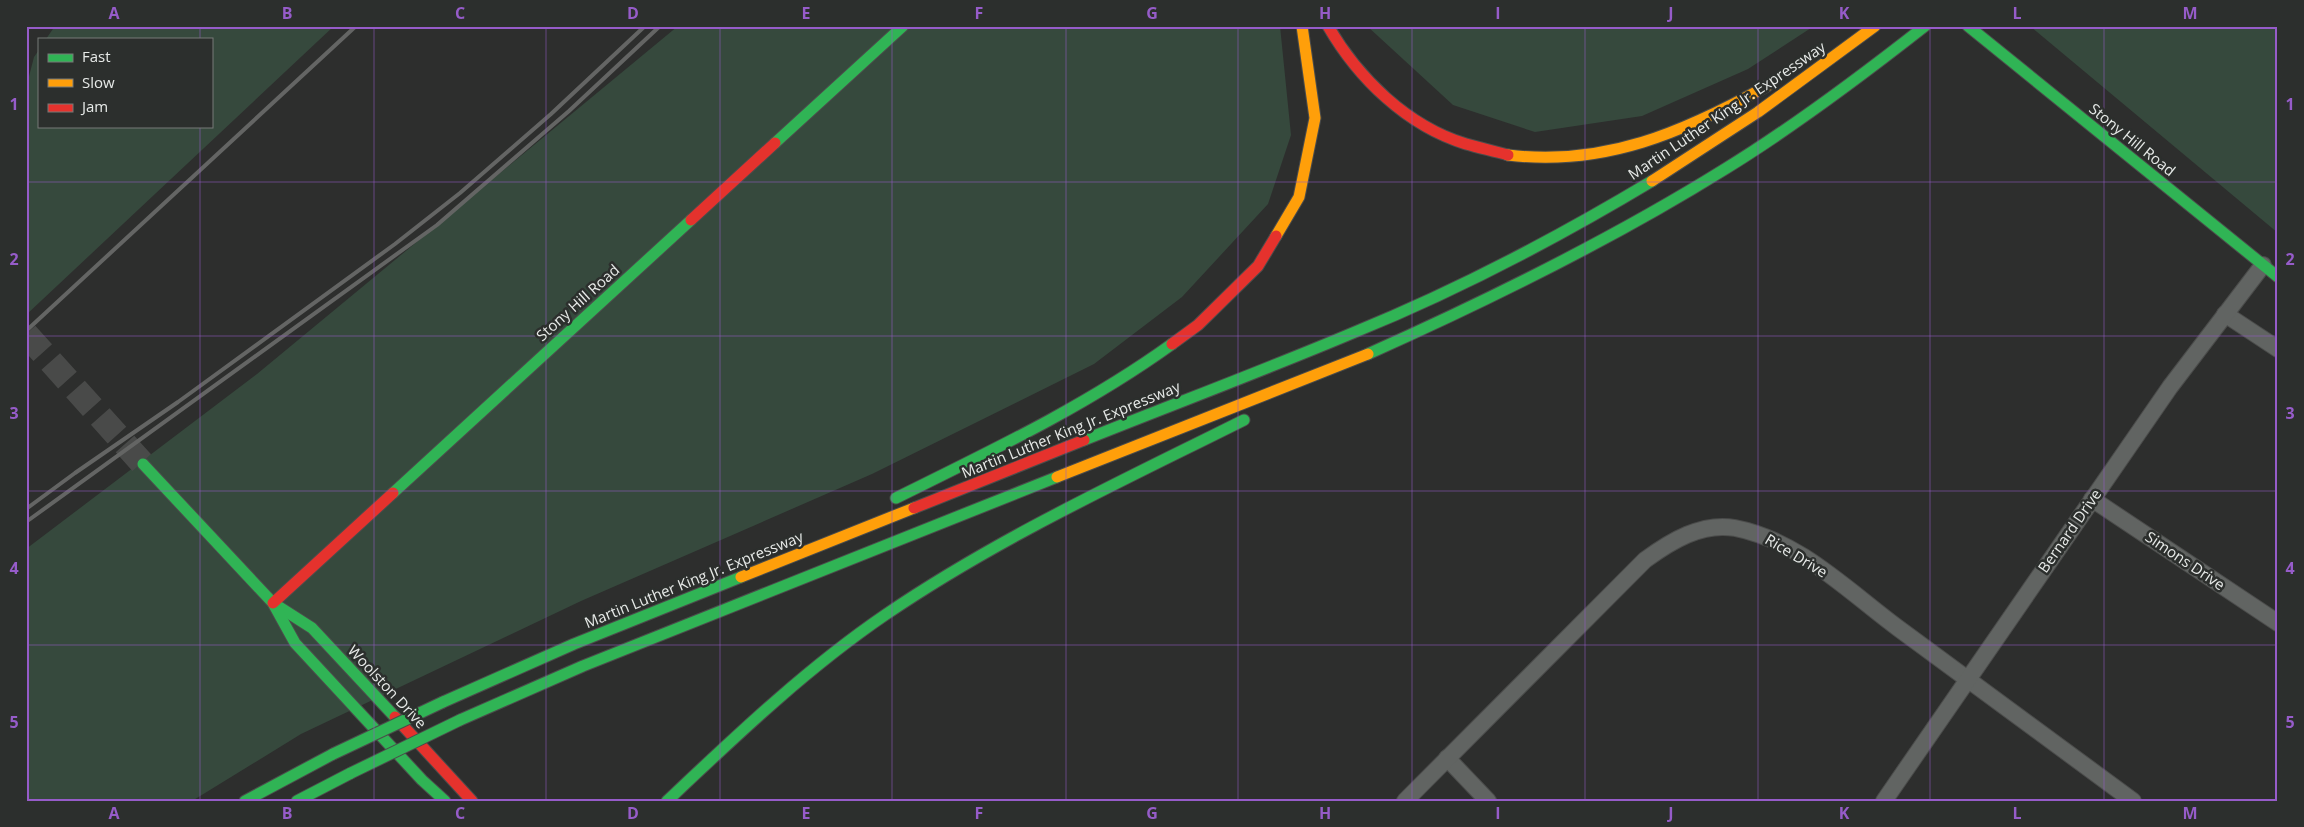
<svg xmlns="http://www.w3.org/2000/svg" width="2304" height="827" font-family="'Open Sans',sans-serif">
<rect width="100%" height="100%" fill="#2d2e2d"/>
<!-- green -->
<g fill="#36493d">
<path d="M 55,26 L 334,26 L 26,315 L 26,88 L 34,57 L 39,50 L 39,126 L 211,126 L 211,39 L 46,39 Z"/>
<path d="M 678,26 L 1280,26 L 1291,135 L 1268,204 L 1182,297 L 1094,364 L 872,474 L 581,601 L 301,734 L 192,801 L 26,801 L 26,549 L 257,374 Z"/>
<path d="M 1367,26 L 1814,26 L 1748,69 L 1642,116 L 1535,132 L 1453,105 Z"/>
<path d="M 2030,26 L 2278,26 L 2278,233 Z"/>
</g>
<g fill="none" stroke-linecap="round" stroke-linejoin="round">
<!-- primary-tunnel -->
<path stroke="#494a49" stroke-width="25" stroke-dasharray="25 12" stroke-linecap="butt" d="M 26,334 L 143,464"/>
<!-- street casing -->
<g stroke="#4b4c4b" stroke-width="18">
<g id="street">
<path d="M 2225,314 L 2278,349"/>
<path d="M 2092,499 L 2278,623"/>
<path d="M 1447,758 L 1488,801"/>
<path d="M 1405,801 L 1645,560 C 1671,541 1702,522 1735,528 C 1798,540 1848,591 1898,628 C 1976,685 2054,743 2133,801"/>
<path d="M 1884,801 L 2170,387 L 2263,265"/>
</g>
</g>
<!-- fast casing -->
<g stroke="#4b4c4b" stroke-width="13">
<g id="fast">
<path d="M 1968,26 L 2278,277"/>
<path d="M 775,143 L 903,26"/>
<path d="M 1368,354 C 1491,299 1611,240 1725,169 C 1795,126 1860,77 1925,26"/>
<path d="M 1084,440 C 1174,404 1265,370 1355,332 C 1458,290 1557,238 1652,181"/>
<path d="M 143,464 L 273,603 L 312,628 L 395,717"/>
<path d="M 393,493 L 691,220"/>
<path d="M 896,498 C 991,451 1086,406 1172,344"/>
<path d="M 274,605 L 295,643 L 422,780 L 445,801"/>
<path d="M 443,702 L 574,644 L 741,577"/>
<path d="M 460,720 L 583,666 L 1057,477"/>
<path d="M 245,801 L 333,754"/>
<path d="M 297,801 L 351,773"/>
<path d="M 667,801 C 737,735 806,669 885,615 C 998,538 1122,481 1244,420"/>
</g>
</g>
<!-- slow casing -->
<g stroke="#4b4c4b" stroke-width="13">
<g id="slow">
<path d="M 1508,155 C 1604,167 1684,132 1767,86"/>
<path d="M 1652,181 L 1758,112 L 1875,26"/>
<path d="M 1276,236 L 1299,197 L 1315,118 L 1302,26"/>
<path d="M 1057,477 L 1368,354"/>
<path d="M 741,577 L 914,508"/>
</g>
</g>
<!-- jam casing -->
<g stroke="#4b4c4b" stroke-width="13">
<g id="jam">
<path d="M 1328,26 C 1358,78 1407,126 1466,144 C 1480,148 1494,151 1508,155"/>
<path d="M 691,220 L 775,143"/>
<path d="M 1172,344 L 1198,325 L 1258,266 L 1276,236"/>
<path d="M 914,508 L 1084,440"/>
<path d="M 273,603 L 393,493"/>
<path d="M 395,717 L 472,801"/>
</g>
</g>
<!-- street -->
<use href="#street" stroke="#616462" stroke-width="16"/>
<!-- fast -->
<use href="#fast" stroke="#30b455" stroke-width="11"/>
<!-- slow -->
<use href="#slow" stroke="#ff9f0a" stroke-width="11"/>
<!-- jam -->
<use href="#jam" stroke="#e5322d" stroke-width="11"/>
<!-- rail -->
<g stroke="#646564" stroke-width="4">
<path d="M 26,331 L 356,26"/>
<path d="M 26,509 L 75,473 L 178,402 L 395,244 L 460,193 L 551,114 L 645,26"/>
<path d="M 26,522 L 437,225 L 569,111 L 660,26"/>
</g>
<!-- fast-bridge casing -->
<g stroke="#4b4c4b" stroke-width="13" stroke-linecap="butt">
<g id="fast-bridge">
<path d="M 333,754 L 443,702"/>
<path d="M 351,773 L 460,720"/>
</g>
</g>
<!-- fast-bridge -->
<use href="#fast-bridge" stroke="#30b455" stroke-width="11"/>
</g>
<!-- grid -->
<path fill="none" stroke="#965cc9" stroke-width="1" stroke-opacity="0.55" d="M 200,26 L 200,39M 374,26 L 374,801M 546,26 L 546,801M 720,26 L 720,801M 892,26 L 892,801M 1066,26 L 1066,801M 1238,26 L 1238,801M 1412,26 L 1412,801M 1585,26 L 1585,801M 1758,26 L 1758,801M 1930,26 L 1930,801M 2104,26 L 2104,801M 200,126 L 200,801M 26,182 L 2278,182M 26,336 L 2278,336M 26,491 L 2278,491M 26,645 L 2278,645"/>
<g text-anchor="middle" stroke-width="5" stroke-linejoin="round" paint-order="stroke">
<!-- street labels -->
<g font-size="15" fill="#e7eae8" stroke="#2c2f2d">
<text transform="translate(1727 111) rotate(-34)" y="5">Martin Luther King Jr. Expressway</text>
<text transform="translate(2132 140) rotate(39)" y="5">Stony Hill Road</text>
<text transform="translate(578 303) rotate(-42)" y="5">Stony Hill Road</text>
<text transform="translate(1071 430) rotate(-22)" y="5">Martin Luther King Jr. Expressway</text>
<text transform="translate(2070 531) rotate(-55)" y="5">Bernard Drive</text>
<text transform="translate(1796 556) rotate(31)" y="5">Rice Drive</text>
<text transform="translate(2185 561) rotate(34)" y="5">Simons Drive</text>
<text transform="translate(694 580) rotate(-22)" y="5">Martin Luther King Jr. Expressway</text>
<text transform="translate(387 687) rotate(47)" y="5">Woolston Drive</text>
</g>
</g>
<!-- border -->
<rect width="2304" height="827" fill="none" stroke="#2c2f2d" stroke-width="55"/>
<!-- legend -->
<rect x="38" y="38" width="175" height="90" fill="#2c2f2d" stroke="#777a78"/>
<rect x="48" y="54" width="25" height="8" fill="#30b455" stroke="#777a78"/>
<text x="82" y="62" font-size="15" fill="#e7eae8">Fast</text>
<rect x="48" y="79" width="25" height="8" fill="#ff9f0a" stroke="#777a78"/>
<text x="82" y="88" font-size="15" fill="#e7eae8">Slow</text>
<rect x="48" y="104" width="25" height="8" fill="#e5322d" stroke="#777a78"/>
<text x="82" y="112" font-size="15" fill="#e7eae8">Jam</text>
<rect x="28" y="28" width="2248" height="772" fill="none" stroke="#965cc9" stroke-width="2"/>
<g font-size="16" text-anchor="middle" font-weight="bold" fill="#965cc9">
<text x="114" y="19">A</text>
<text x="287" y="19">B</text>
<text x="460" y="19">C</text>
<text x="633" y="19">D</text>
<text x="806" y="19">E</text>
<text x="979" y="19">F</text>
<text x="1152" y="19">G</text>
<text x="1325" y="19">H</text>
<text x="1498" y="19">I</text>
<text x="1671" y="19">J</text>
<text x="1844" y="19">K</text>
<text x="2017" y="19">L</text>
<text x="2190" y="19">M</text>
<text x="14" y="110">1</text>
<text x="2290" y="110">1</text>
<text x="14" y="265">2</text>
<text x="2290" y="265">2</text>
<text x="14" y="419">3</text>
<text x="2290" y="419">3</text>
<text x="14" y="574">4</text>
<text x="2290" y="574">4</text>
<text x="14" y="728">5</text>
<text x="2290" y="728">5</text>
<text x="114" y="819">A</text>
<text x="287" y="819">B</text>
<text x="460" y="819">C</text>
<text x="633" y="819">D</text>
<text x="806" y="819">E</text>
<text x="979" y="819">F</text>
<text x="1152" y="819">G</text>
<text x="1325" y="819">H</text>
<text x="1498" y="819">I</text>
<text x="1671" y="819">J</text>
<text x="1844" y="819">K</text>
<text x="2017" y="819">L</text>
<text x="2190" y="819">M</text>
</g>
</svg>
